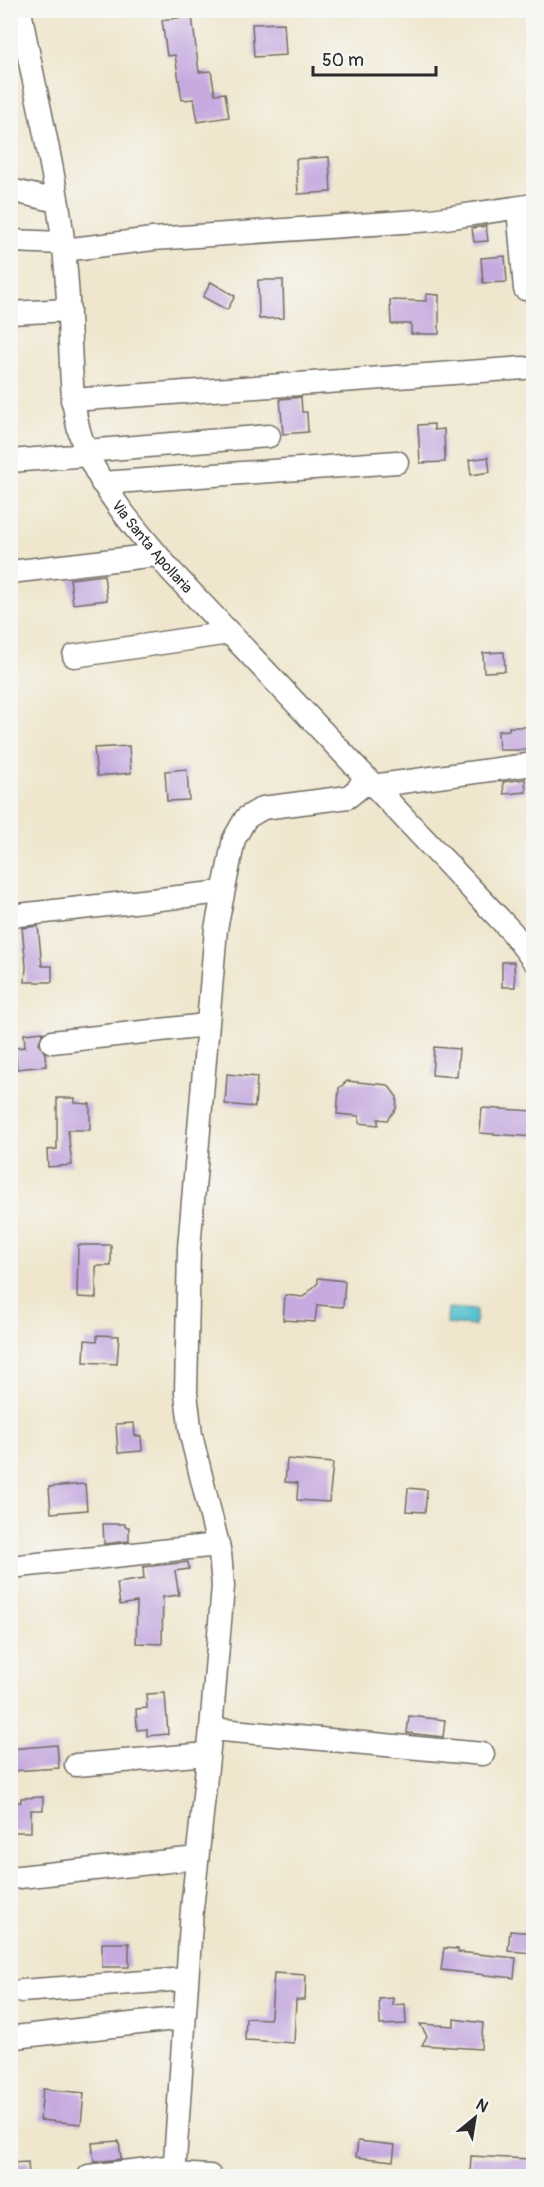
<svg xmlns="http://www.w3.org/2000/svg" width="544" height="2187" font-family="Pangolin,sans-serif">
<rect width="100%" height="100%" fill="#f6f6f2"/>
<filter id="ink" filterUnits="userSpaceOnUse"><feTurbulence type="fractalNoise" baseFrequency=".0167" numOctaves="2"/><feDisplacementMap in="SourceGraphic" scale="12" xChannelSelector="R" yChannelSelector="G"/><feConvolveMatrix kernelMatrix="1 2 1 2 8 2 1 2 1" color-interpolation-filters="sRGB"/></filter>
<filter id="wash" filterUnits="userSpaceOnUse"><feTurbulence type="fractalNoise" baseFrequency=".008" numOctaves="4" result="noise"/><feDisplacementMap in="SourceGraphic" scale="24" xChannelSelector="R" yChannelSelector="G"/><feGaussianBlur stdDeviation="1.35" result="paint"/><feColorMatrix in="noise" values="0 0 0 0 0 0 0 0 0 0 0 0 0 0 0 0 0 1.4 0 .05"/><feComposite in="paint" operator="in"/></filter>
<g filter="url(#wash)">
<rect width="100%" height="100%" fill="#efe6cd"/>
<!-- water -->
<path fill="#56c2d0" stroke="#40767e" stroke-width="1.5" d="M 448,1308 L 476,1310 L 475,1326 L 447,1324 Z"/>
<g id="blocks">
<!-- building -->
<g fill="#c5a9df">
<path d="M 192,16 L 199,72 L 211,71 L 215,94 L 225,93 L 229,117 L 198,122 L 194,99 L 182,100 L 175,55 L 167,56 L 162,20 Z"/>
<path d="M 284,23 L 286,55 L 254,57 L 252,24 Z"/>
<path d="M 329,157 L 331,192 L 298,194 L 296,159 Z"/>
<path d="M 486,226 L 488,241 L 474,242 L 472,228 Z"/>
<path d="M 505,256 L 507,282 L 483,283 L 481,258 Z"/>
<path d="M 258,280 L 283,280 L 284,318 L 259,319 Z"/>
<path d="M 211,282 L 235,296 L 227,310 L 203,297 Z"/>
<path d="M 426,294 L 439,295 L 439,334 L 411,334 L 411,324 L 391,324 L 390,300 L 426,301 Z"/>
<path d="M 301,397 L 302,412 L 307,412 L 308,432 L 283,434 L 280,399 Z"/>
<path d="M 434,424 L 434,430 L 444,429 L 445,462 L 420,463 L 418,425 Z"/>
<path d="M 488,457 L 490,472 L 471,475 L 469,460 Z"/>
<path d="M 104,575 L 107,600 L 73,604 L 70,579 Z"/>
<path d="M 504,652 L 505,671 L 484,672 L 483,653 Z"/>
<path d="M 509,727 L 528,727 L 529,750 L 499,750 L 498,731 L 509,730 Z"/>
<path d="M 129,746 L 131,773 L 97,776 L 94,748 Z"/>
<path d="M 187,769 L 189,800 L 167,801 L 165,771 Z"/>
<path d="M 525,779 L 526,792 L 504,794 L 503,782 Z"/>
<path d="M 38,926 L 42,966 L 52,966 L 52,982 L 25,982 L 26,966 L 22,928 Z"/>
<path d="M 502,962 L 514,962 L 515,987 L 502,987 Z"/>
<path d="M 43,1032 L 39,1043 L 45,1053 L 46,1066 L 17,1069 L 15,1048 L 25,1047 L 24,1034 Z"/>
<path d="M 434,1047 L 459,1049 L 457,1077 L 432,1075 Z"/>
<path d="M 227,1074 L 257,1077 L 255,1107 L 225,1104 Z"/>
<path d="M 347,1081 L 388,1085 L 397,1097 L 396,1109 L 387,1120 L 378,1119 L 378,1125 L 359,1123 L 359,1116 L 337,1114 L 339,1088 Z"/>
<path d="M 57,1098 L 75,1098 L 75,1103 L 90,1104 L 90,1130 L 68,1130 L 72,1165 L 48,1167 L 47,1150 L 57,1149 Z"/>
<path d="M 482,1108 L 534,1111 L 534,1137 L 480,1133 Z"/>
<path d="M 78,1245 L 111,1245 L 111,1266 L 96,1266 L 96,1298 L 77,1297 Z"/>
<path d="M 318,1278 L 345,1281 L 343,1307 L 317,1305 L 315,1322 L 283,1320 L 285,1295 L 303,1297 L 318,1283 Z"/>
<path d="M 97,1335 L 119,1336 L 117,1364 L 84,1362 L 85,1340 L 97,1341 Z"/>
<path d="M 134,1423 L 135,1436 L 141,1436 L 142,1451 L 118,1453 L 116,1424 Z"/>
<path d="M 287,1459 L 333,1463 L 329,1502 L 297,1500 L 298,1483 L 285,1482 Z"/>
<path d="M 85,1484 L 87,1510 L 51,1513 L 49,1487 Z"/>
<path d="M 408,1488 L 427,1490 L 425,1512 L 406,1511 Z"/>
<path d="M 103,1524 L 125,1524 L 125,1527 L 129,1527 L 129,1541 L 104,1544 Z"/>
<path d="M 188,1562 L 189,1569 L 175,1571 L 179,1595 L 163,1597 L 162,1644 L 136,1643 L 137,1602 L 120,1605 L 117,1583 L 144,1579 L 143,1567 Z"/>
<path d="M 165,1693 L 168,1734 L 147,1736 L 147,1729 L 137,1730 L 136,1709 L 147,1708 L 146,1694 Z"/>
<path d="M 409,1716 L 445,1720 L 443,1737 L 407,1733 Z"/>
<path d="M 57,1745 L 59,1768 L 12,1771 L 10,1749 Z"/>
<path d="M 43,1797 L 43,1810 L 31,1810 L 31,1832 L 10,1832 L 10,1802 L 21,1802 L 21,1798 Z"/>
<path d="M 510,1931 L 534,1933 L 534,1953 L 508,1951 Z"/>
<rect x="102" y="1943" width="27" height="24"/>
<path d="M 444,1948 L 458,1949 L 458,1952 L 516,1958 L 514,1978 L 441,1970 Z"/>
<path d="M 274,1973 L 306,1975 L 305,2000 L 296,2000 L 294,2043 L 245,2040 L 246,2018 L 270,2019 L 271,2016 Z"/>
<path d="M 393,1998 L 393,2005 L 405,2004 L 406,2024 L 380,2025 L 379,1999 Z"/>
<path d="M 454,2019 L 483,2023 L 481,2049 L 422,2045 L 427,2036 L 420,2024 L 454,2026 Z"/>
<path d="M 43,2089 L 84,2093 L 81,2124 L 40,2120 Z"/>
<path d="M 119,2141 L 121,2159 L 94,2162 L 92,2143 Z"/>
<path d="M 358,2141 L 395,2145 L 393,2161 L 356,2157 Z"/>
<path d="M 471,2156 L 529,2159 L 528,2163 L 534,2163 L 534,2176 L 470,2176 Z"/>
<path d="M 28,2162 L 29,2176 L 10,2176 L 10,2163 Z"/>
</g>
</g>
</g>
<g filter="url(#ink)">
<use href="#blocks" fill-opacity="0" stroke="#706c64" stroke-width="1.5"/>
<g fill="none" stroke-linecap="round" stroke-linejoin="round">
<!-- minor casing -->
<g stroke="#706c64" stroke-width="25">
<g id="minor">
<path id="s1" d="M 20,10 C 34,89 55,168 64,248 C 67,279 69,311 70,343 C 72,380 71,416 86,451 C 106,497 140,534 172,572 L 512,932 L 534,961"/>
<path d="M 10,190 L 57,201"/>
<path d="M 518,208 L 525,289"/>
<path d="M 10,241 L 63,243"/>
<path d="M 64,250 L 153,239 L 432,220 L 534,205"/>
<path d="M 10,313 L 69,310"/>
<path d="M 72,400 L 524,368"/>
<path d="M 86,451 L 269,436"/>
<path d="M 10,461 L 88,455"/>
<path d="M 102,483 L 397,462"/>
<path d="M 10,572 L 157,555"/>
<path d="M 74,656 L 229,633"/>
<path d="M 372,786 L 534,764"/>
<path d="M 10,916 L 222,892"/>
<path d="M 52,1042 L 206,1025"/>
<path d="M 10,1567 L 218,1545"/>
<path d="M 211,1729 L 483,1754"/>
<path d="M 76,1765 L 208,1754"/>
<path d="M 10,1878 L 197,1858"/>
<path d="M 21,1991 L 186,1979"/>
<path d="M 15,2037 L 184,2018"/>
<path d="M 174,2174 L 210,2176"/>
<path d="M 89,2176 L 174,2166"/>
<path d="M 174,2176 L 192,1909 L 211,1729 L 223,1586 L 220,1553 L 191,1435 L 186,1393 L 189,1248 L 216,929 L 234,839 L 246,818 L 263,808 L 348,797 L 358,789 L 365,778"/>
</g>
</g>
<!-- minor -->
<use href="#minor" stroke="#fff" stroke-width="22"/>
</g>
</g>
<g text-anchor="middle" stroke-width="6" stroke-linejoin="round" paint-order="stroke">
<!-- street labels -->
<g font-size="15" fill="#2b2b2b" stroke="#f6f6f2">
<text dy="5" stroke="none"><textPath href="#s1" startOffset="564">Via Santa Apollaria</textPath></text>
</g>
</g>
<!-- margin -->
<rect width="544" height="2187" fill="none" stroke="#f6f6f2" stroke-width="36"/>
<!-- north arrow -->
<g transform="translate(475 2118) rotate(30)" stroke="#f6f6f2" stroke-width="4.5" paint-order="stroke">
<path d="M0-4.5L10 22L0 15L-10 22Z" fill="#2b2b2b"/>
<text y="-9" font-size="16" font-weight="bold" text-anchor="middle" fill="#2b2b2b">N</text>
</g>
<!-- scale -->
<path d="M313 66v9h123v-9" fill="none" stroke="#2b2b2b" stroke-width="3"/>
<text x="322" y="66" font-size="18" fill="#2b2b2b" stroke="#f6f6f2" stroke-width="4.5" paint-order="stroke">50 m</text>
</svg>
